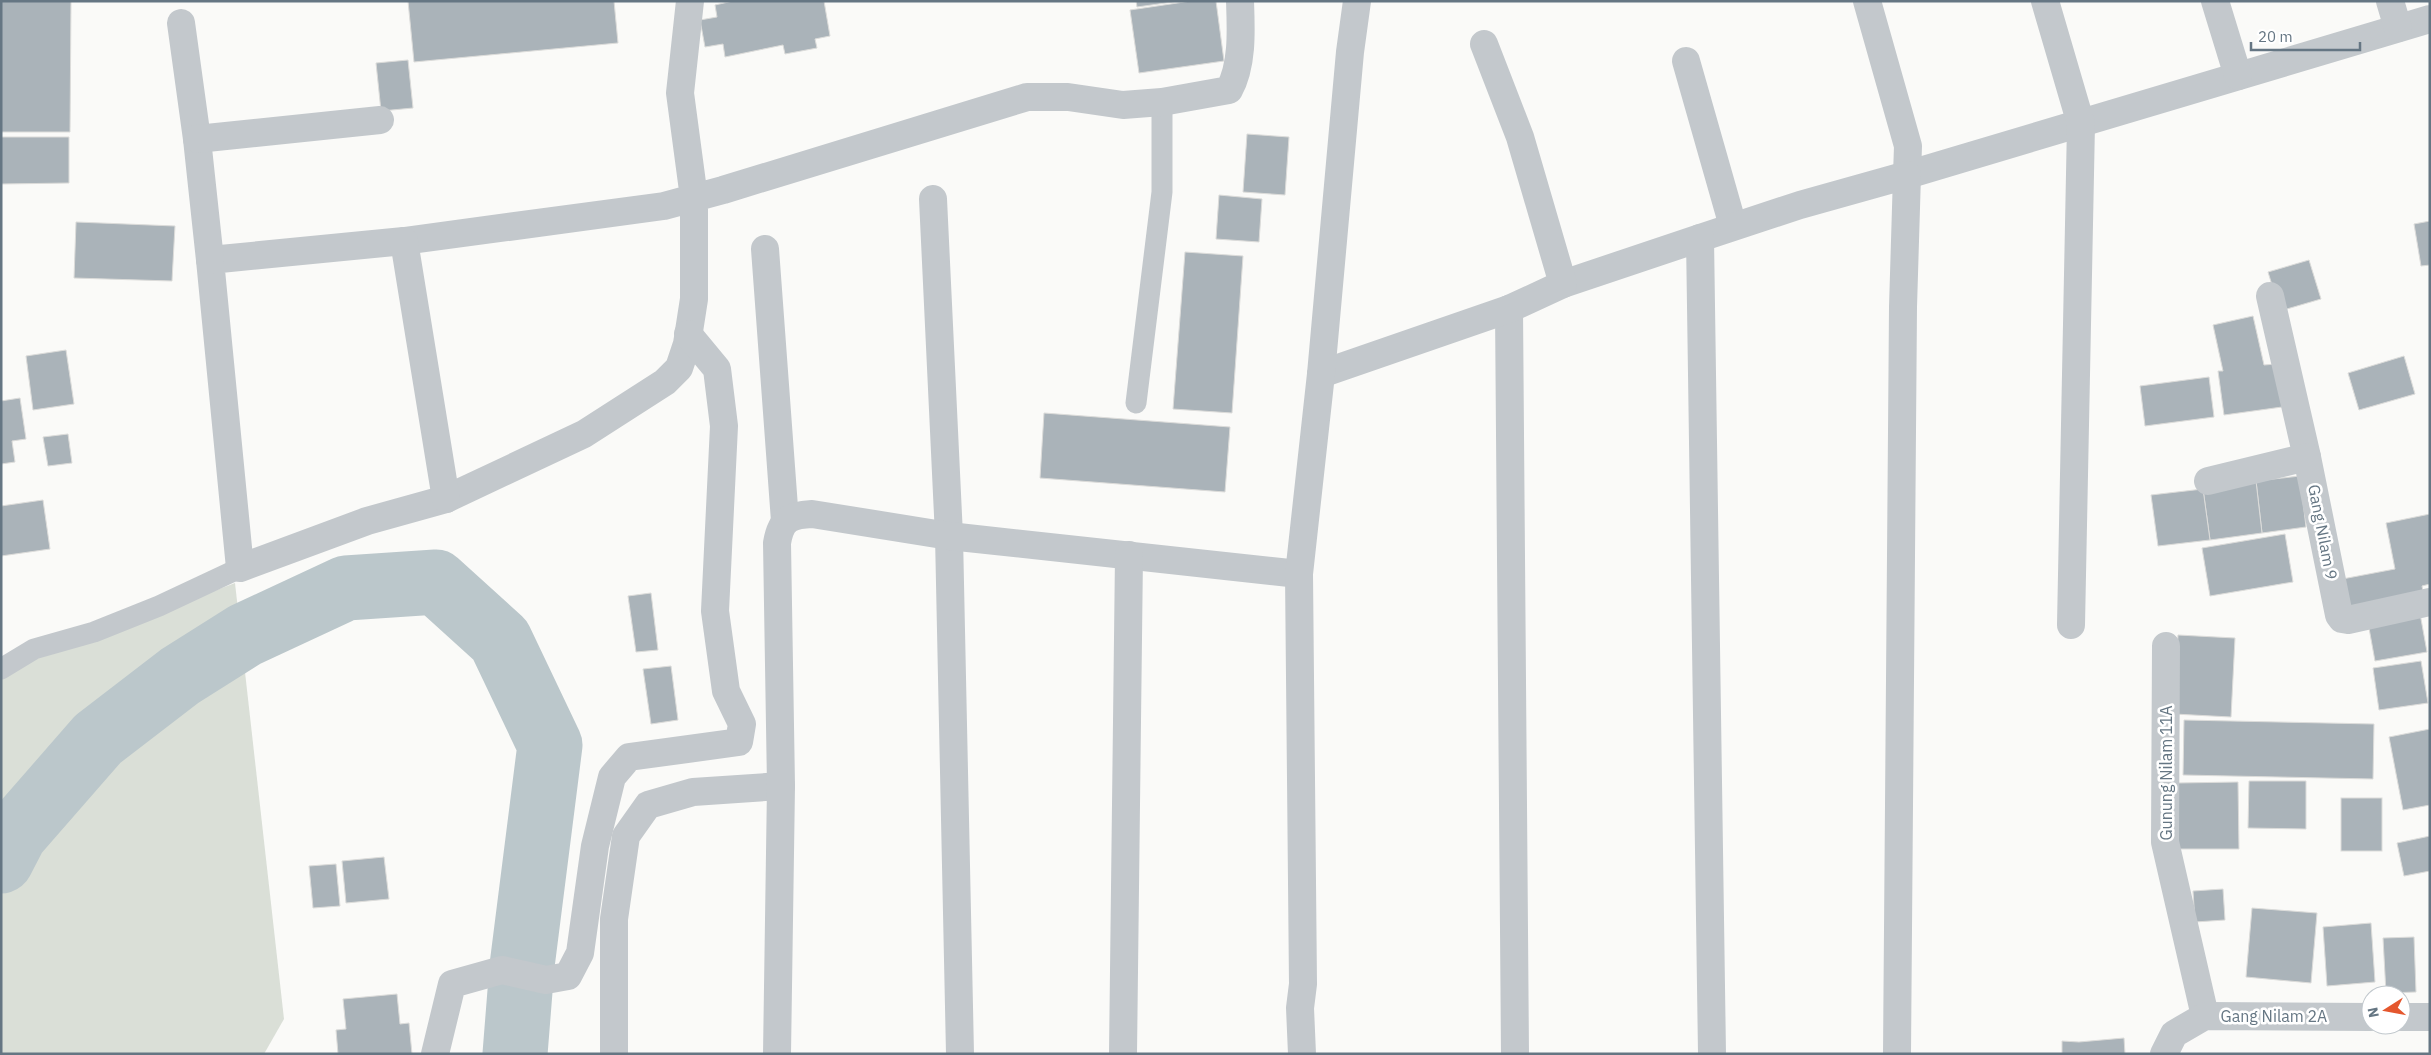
<svg xmlns="http://www.w3.org/2000/svg" width="2431" height="1055" font-family="'IBM Plex Sans',sans-serif">
<rect width="100%" height="100%" fill="#fafaf8"/>
<!-- green -->
<path fill="#dadfd7" d="M 235,583 L 284,1019 L 264,1054 L 1,1054 L 1,672 Z"/>
<g fill="none" stroke-linecap="round" stroke-linejoin="round">
<!-- river -->
<path stroke="#bbc7cb" stroke-width="65" d="M 1,861 L 15,834 L 98,739 L 180,676 L 245,635 L 346,588 L 436,582 L 500,640 L 550,745 L 522,966 L 515,1054"/>
</g>
<!-- building -->
<g fill="#aab3b9" stroke="#dcdcda">
<path d="M 1,1 L 71,1 L 70,132 L 1,132 Z"/>
<path d="M 408,1 L 614,1 L 618,43 L 414,62 Z"/>
<path d="M 733,1 L 824,1 L 830,36 L 815,39 L 817,48 L 785,54 L 783,45 L 725,57 L 723,44 L 705,47 L 700,20 L 717,17 L 715,5 Z"/>
<path d="M 1136,1 L 1180,1 L 1137,7 Z"/>
<path d="M 1191,1 L 1216,1 L 1224,61 L 1139,73 L 1130,10 Z"/>
<path d="M 408,60 L 413,108 L 381,111 L 376,63 Z"/>
<path d="M 1247,134 L 1289,137 L 1285,195 L 1243,192 Z"/>
<path d="M 1,137 L 69,137 L 69,183 L 1,184 Z"/>
<path d="M 1219,195 L 1262,199 L 1259,242 L 1216,239 Z"/>
<path d="M 2430,221 L 2430,265 L 2421,266 L 2414,224 Z"/>
<path d="M 76,222 L 175,226 L 172,281 L 74,278 Z"/>
<path d="M 1185,252 L 1243,256 L 1232,413 L 1173,409 Z"/>
<path d="M 2309,260 L 2321,299 L 2280,311 L 2268,272 Z"/>
<path d="M 2253,316 L 2264,365 L 2276,364 L 2282,407 L 2224,415 L 2218,371 L 2223,371 L 2213,325 Z"/>
<path d="M 66,350 L 74,404 L 33,410 L 26,356 Z"/>
<path d="M 2404,356 L 2415,394 L 2359,410 L 2348,373 Z"/>
<path d="M 2209,377 L 2214,417 L 2145,426 L 2140,386 Z"/>
<path d="M 20,398 L 26,439 L 12,441 L 15,462 L 1,464 L 1,401 Z"/>
<path d="M 1044,413 L 1230,427 L 1225,492 L 1040,478 Z"/>
<path d="M 68,434 L 72,463 L 48,466 L 43,437 Z"/>
<path d="M 2300,476 L 2306,527 L 2262,533 L 2256,481 Z"/>
<path d="M 2256,481 L 2262,533 L 2210,540 L 2203,489 Z"/>
<path d="M 2203,489 L 2210,540 L 2158,546 L 2151,495 Z"/>
<path d="M 43,500 L 50,549 L 1,556 L 1,506 Z"/>
<path d="M 2430,514 L 2430,584 L 2422,586 L 2424,597 L 2344,614 L 2337,580 L 2395,569 L 2386,523 Z"/>
<path d="M 2285,534 L 2293,582 L 2210,596 L 2202,548 Z"/>
<path d="M 651,593 L 658,650 L 636,652 L 628,596 Z"/>
<path d="M 2419,608 L 2427,652 L 2375,661 L 2367,617 Z"/>
<path d="M 2178,635 L 2235,638 L 2231,717 L 2174,714 Z"/>
<path d="M 2421,661 L 2428,703 L 2379,710 L 2373,668 Z"/>
<path d="M 671,666 L 678,720 L 651,724 L 643,669 Z"/>
<path d="M 2184,720 L 2374,724 L 2373,779 L 2183,775 Z"/>
<path d="M 2430,729 L 2430,805 L 2403,810 L 2389,737 Z"/>
<path d="M 2249,781 L 2306,781 L 2306,829 L 2248,828 Z"/>
<path d="M 2238,782 L 2239,849 L 2178,849 L 2177,783 Z"/>
<rect x="2341" y="798" width="41" height="53"/>
<path d="M 2430,836 L 2430,871 L 2404,876 L 2397,843 Z"/>
<path d="M 384,857 L 389,899 L 346,903 L 342,861 Z"/>
<path d="M 336,864 L 340,906 L 313,908 L 309,866 Z"/>
<path d="M 2223,889 L 2225,920 L 2195,922 L 2193,891 Z"/>
<path d="M 2252,908 L 2317,913 L 2311,983 L 2246,977 Z"/>
<path d="M 2371,923 L 2375,982 L 2327,986 L 2323,927 Z"/>
<path d="M 2414,937 L 2416,992 L 2386,993 L 2383,938 Z"/>
<path d="M 397,994 L 400,1024 L 409,1023 L 412,1054 L 338,1054 L 336,1030 L 346,1029 L 343,999 Z"/>
<path d="M 2124,1038 L 2125,1054 L 2062,1054 L 2062,1041 L 2079,1042 Z"/>
</g>
<g fill="none" stroke-linecap="round" stroke-linejoin="round">
<!-- lane -->
<g stroke="#c3c8cc" stroke-width="21">
<path d="M 1136,403 L 1162,192 L 1162,102"/>
<path d="M 1,669 L 34,649 L 94,632 L 159,606 L 240,568"/>
</g>
<!-- street -->
<g stroke="#c3c8cc" stroke-width="28">
<path d="M 690,1 L 680,93 L 694,198 L 694,299 L 687,344 L 679,368 L 665,382 L 584,434 L 446,499 L 367,521 L 240,568 L 210,260 L 404,241 L 664,206 L 723,190 L 1027,97 L 1068,97 L 1123,105 L 1162,102 L 1229,90 C 1243,65 1241,29 1240,1"/>
<path d="M 1867,1 L 1908,146 L 1907,175 L 2430,19"/>
<path d="M 2045,1 L 2081,124 L 2071,625"/>
<path d="M 2215,1 L 2238,76"/>
<path d="M 2390,1 L 2398,28"/>
<path d="M 181,23 L 197,139 L 210,260"/>
<path d="M 1686,61 L 1733,226"/>
<path d="M 197,139 L 380,120"/>
<path d="M 933,199 L 949,536 L 960,1054"/>
<path d="M 1700,238 L 1800,205 L 1907,175 L 1903,307 L 1897,1054"/>
<path d="M 404,241 L 446,499"/>
<path d="M 765,249 L 785,521"/>
<path d="M 1563,284 L 1700,238 L 1712,1054"/>
<path d="M 2270,296 L 2307,457"/>
<path d="M 1509,309 L 1515,1054"/>
<path d="M 1321,374 L 1509,309 L 1563,284 L 1520,137 L 1484,44"/>
<path d="M 2208,481 L 2307,457 L 2339,615 L 2342,619 L 2348,620 L 2430,602"/>
<path d="M 2166,646 L 2165,842 L 2205,1016"/>
<path d="M 2401,1017 L 2430,1017"/>
<path d="M 435,1054 L 452,984 L 502,970 L 546,980 L 568,976 L 580,953 L 595,846 L 612,777 L 629,757 L 739,742 L 742,724 L 726,691 L 715,611 L 724,426 L 717,369 L 688,334"/>
<path d="M 614,1054 L 614,919 L 626,836 L 648,805 L 693,792 L 781,786"/>
<path d="M 777,1054 L 781,786 L 777,543 C 781,519 790,515 812,514 L 949,536 L 1299,574"/>
<path d="M 1123,1054 L 1129,555"/>
<path d="M 1302,1054 L 1300,1008 L 1303,984 L 1299,574 L 1321,374 L 1350,52 L 1357,1"/>
<path d="M 2164,1054 L 2174,1034 L 2205,1016 L 2371,1017"/>
</g>
</g>
<g text-anchor="middle" stroke-width="5" stroke-linejoin="round" paint-order="stroke">
<!-- street labels -->
<g font-size="16" fill="#657683" stroke="#fff">
<text transform="translate(2323 532) rotate(79)" y="6">Gang Nilam 9</text>
<text transform="translate(2166 773) rotate(-90)" y="6">Gunung Nilam 11A</text>
<text x="2274" y="1022">Gang Nilam 2A</text>
</g>
</g>
<!-- border -->
<rect width="2431" height="1055" fill="none" stroke="#657683" stroke-width="5"/>
<!-- north arrow -->
<g transform="translate(2386 1010) rotate(259)"><circle r="24" fill="#ffffff" stroke="#c1c8cd"/>
<path d="M0-4L9 19L0 12L-9 19Z" fill="#e4572e"/>
<text y="-8" font-size="14" font-weight="bold" text-anchor="middle" fill="#657683">N</text>
</g>
<!-- scale -->
<path d="M2251 42v8h109v-8" fill="none" stroke="#657683" stroke-width="2.5"/>
<text x="2258" y="42" font-size="15" fill="#657683" stroke="#ffffff" stroke-width="4" paint-order="stroke">20 m</text>
</svg>
